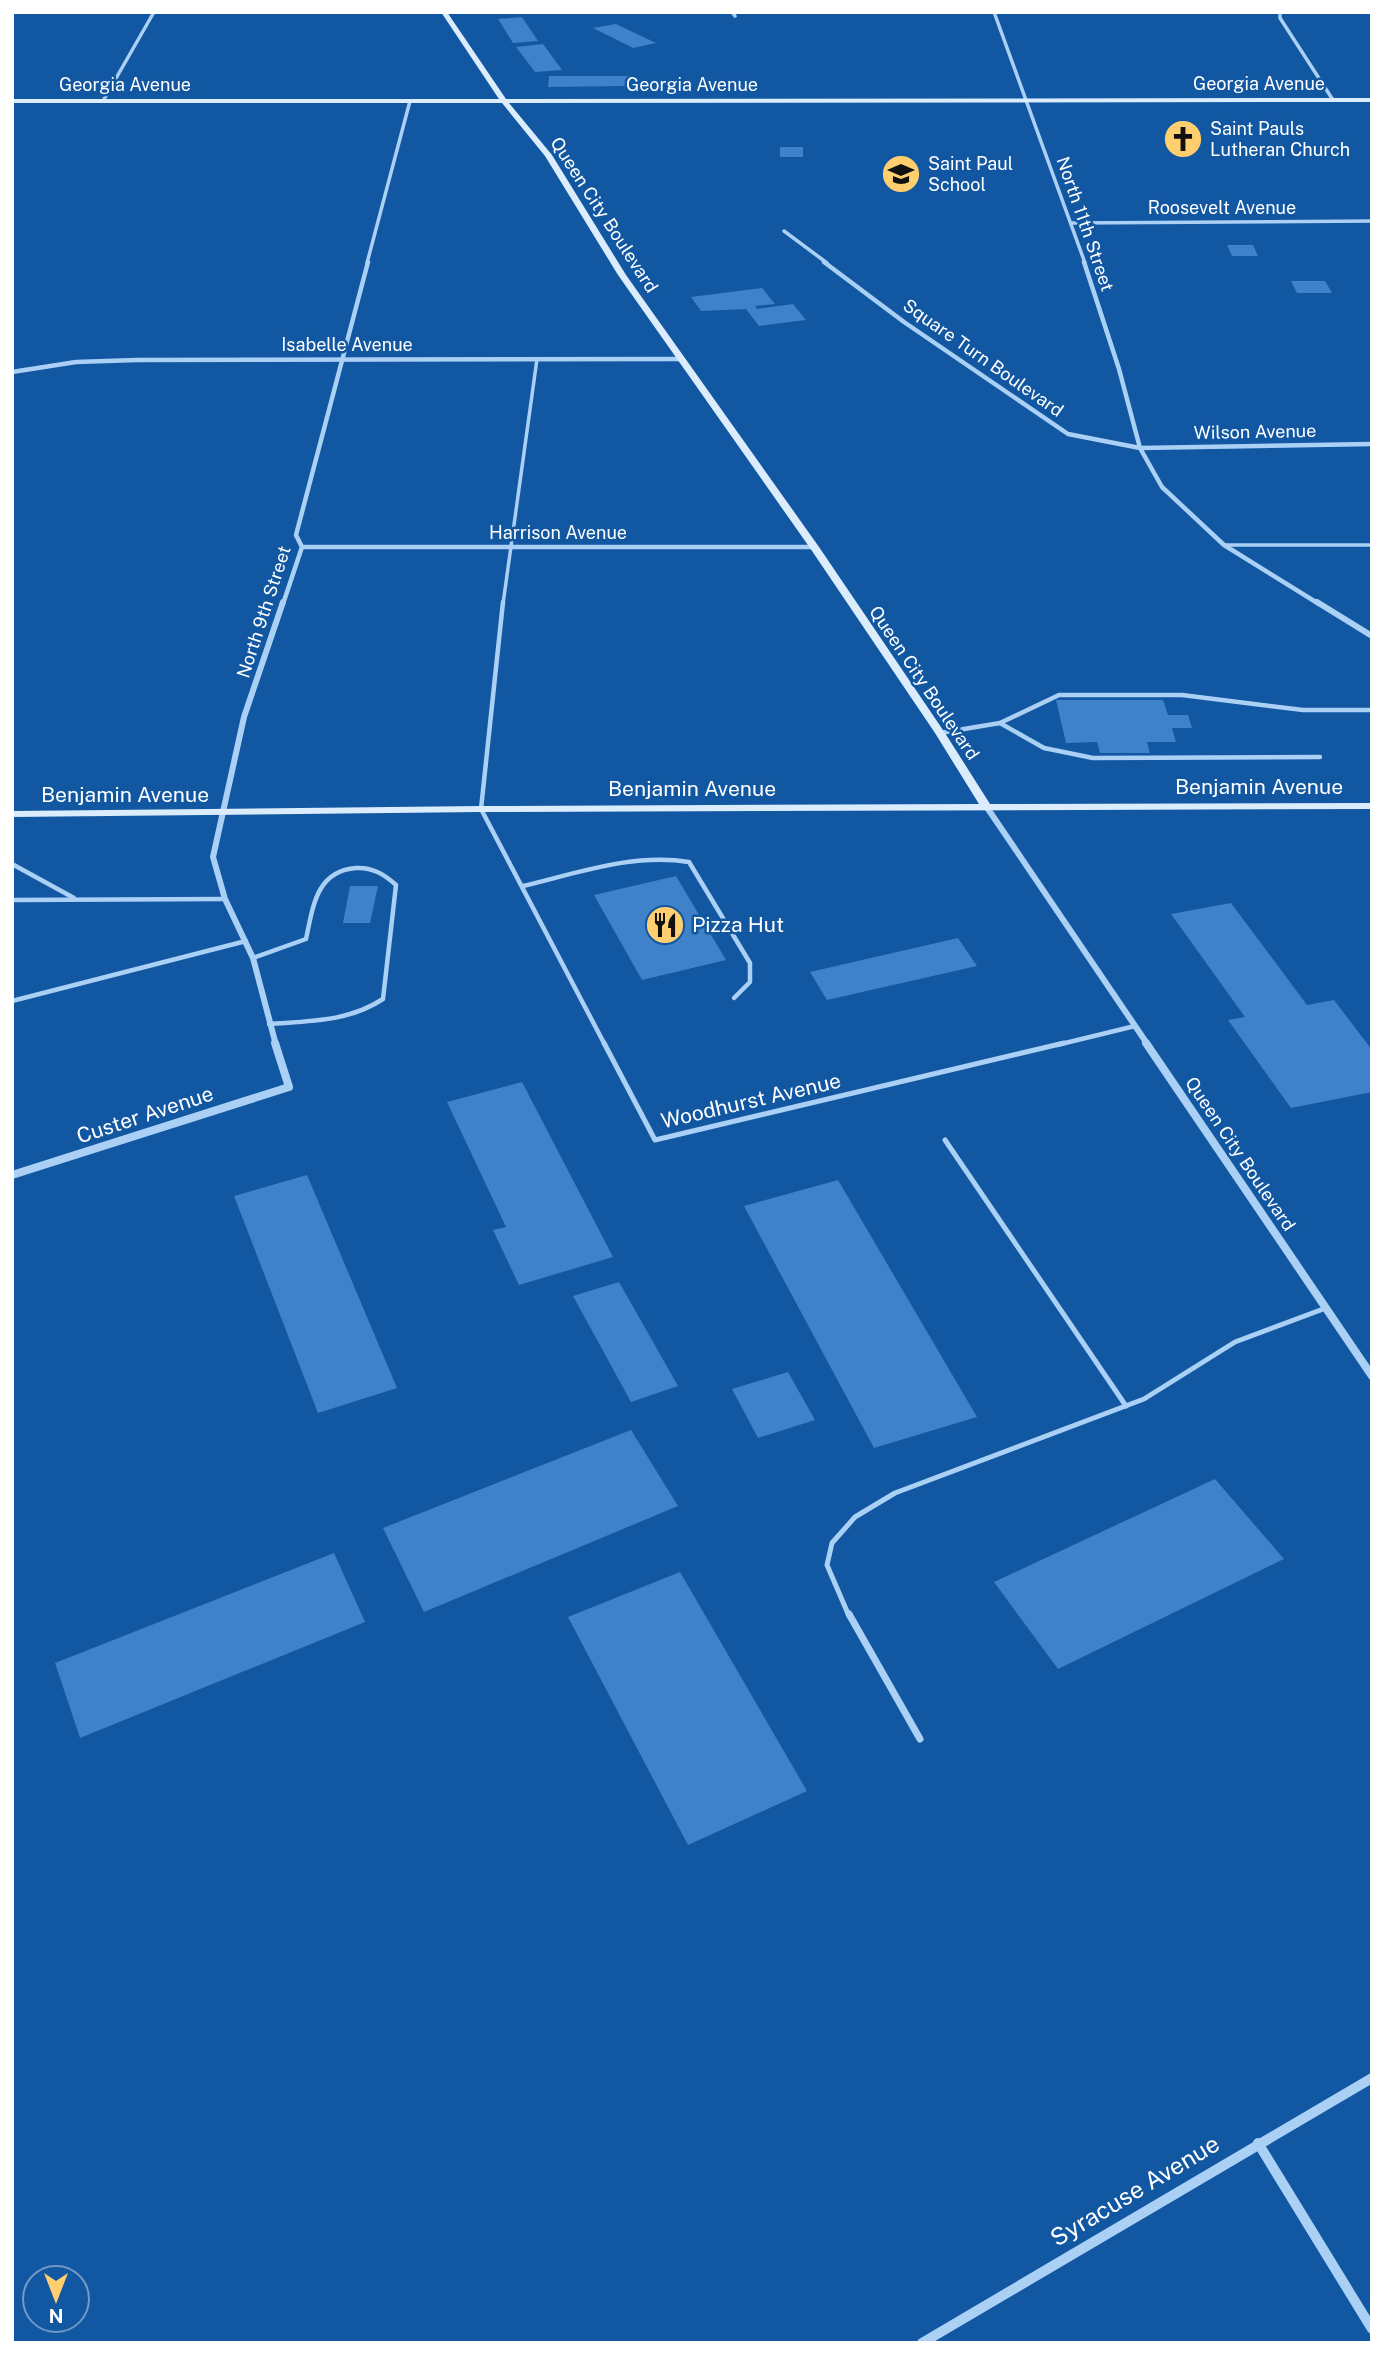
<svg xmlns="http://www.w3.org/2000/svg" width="1384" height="2355" font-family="'Public Sans',sans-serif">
<rect width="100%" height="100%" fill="#1257a1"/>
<!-- building -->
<g fill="#3f82c9">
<path d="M 522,17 L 538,41 L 513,43 L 498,19 Z"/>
<path d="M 616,24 L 656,43 L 633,48 L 593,28 Z"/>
<path d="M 543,44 L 562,70 L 535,72 L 516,47 Z"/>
<path d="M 549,76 L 628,76 L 628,86 L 548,87 Z"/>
<rect x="780" y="147" width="23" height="10"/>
<path d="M 1227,245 L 1253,245 L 1258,256 L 1232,256 Z"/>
<path d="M 1291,281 L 1325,281 L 1332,293 L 1297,293 Z"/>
<path d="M 762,288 L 775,304 L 755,306 L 757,309 L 793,304 L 806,320 L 759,326 L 746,309 L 701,311 L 691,297 Z"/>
<path d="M 1056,700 L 1163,700 L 1168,715 L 1188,715 L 1192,728 L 1172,728 L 1176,742 L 1147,742 L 1150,753 L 1100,753 L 1097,742 L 1066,743 Z"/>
<path d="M 676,876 L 726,960 L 642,980 L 594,895 Z"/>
<path d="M 350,886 L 378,886 L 370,923 L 343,923 Z"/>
<path d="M 1231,903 L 1307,1005 L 1334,1000 L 1372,1050 L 1372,1092 L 1291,1108 L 1228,1020 L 1245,1017 L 1171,914 Z"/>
<path d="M 958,938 L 977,966 L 827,1000 L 810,972 Z"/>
<path d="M 522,1082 L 613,1257 L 519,1285 L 493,1230 L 506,1227 L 447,1102 Z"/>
<path d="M 307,1175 L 397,1388 L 318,1413 L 234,1196 Z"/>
<path d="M 838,1180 L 977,1417 L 874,1448 L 744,1206 Z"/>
<path d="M 619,1282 L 678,1386 L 631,1402 L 573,1296 Z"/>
<path d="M 788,1372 L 815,1420 L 758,1438 L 732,1389 Z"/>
<path d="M 631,1430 L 678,1506 L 424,1612 L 383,1528 Z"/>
<path d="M 1215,1479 L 1284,1559 L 1058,1669 L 994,1582 Z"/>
<path d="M 334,1553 L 365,1622 L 80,1738 L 55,1663 Z"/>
<path d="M 680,1572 L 807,1791 L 688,1845 L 568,1617 Z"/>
</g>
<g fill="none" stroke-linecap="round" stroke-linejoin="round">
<!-- lane-far3 -->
<g stroke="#abd0f5" stroke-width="3.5">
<path d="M 1224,545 L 1372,545"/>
<path d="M 503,604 L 537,359"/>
</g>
<!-- lane-far2 -->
<g stroke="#abd0f5" stroke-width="4.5">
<path d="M 503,602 L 481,809 L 605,1045"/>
<path d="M 1000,723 L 1044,748 L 1093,758 L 1320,757"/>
<path d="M 940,733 L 1000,723 L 1059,695 L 1182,695 L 1303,710 L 1372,710"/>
<path d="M 12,864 L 74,898"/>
<path d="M 523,886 C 578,873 632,853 689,862 L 750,963 L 750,982 L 734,998"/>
<path d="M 12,900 L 225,899"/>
<path d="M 253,958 L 306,939 C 313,907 316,871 356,868 C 372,867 384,874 396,885 L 383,999 C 348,1022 309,1021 269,1024"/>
<path d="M 12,1001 L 246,941"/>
<path d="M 1057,1045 L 1135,1026"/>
</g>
<!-- lane-far1 -->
<g stroke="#abd0f5" stroke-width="5">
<path d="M 604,1043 L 655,1140 L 1064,1043"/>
<path d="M 945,1140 L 1126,1406"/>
<path d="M 849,1616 L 827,1565 L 832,1543 L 855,1517 L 895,1493 L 1144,1399 L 1235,1342 L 1326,1308"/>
</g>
<!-- lane -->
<path stroke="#abd0f5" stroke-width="7" d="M 849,1614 L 920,1739"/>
<!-- street-far4 -->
<g stroke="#abd0f5" stroke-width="3.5">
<path d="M 732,12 L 735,16"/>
<path d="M 994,12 L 1085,263"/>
<path d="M 1280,12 L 1280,18 L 1333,100"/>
<path d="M 103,101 L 154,12"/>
<path d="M 1072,223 L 1372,221"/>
<path d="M 784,231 L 827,263"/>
<path d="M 367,263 L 410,101"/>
</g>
<!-- street-far3 -->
<g stroke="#abd0f5" stroke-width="4.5">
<path d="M 824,262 L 904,322 L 1068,434 L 1140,448 L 1162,487 L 1224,545 L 1319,604"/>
<path d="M 1084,262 L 1119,369 L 1140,448 L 1372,444"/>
<path d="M 12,372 L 76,362 L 137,360 L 682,359"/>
<path d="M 302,547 L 814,547"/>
<path d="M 283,604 L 302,547 L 296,535 L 368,262"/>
</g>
<!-- street-far2 -->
<g stroke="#abd0f5" stroke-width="6">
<path d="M 1317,602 L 1372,636"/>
<path d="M 986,806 L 1148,1045"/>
<path d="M 276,1045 L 253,958 L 225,899 L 213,857 L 244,717 L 283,602"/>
</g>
<!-- street-far1 -->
<g stroke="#abd0f5" stroke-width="8">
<path d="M 1146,1043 L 1372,1376"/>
<path d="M 12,1175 L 289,1087 L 275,1043"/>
</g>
<!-- street -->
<g stroke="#abd0f5" stroke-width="10">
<path d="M 1258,2143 L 1372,2329"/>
<path d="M 922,2343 L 1372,2078"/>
</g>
<!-- secondary -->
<path fill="#dbecfd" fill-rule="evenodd" d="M 441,12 L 447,12 L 506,99 L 1372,98 L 1372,102 L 509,103 L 552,155 L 626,275 L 819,547 L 945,733 L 990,804 L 1372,803 L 1372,809 L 481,812 L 12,817 L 12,811 L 481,806 L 979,804 L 935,733 L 810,548 L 618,275 L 545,156 L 502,103 L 12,103 L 12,99 L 499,99 Z"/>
</g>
<!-- icons -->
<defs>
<g id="church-disc" transform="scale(2.0125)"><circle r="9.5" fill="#ffcf6f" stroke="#1257a1"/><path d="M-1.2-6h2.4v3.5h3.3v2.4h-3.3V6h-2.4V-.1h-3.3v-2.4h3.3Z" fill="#111"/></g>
<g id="school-disc" transform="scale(2.0125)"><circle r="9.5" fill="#ffcf6f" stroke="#1257a1"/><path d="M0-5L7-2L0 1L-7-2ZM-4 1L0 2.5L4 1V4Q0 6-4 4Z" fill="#111"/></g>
<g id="restaurant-disc" transform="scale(2.0125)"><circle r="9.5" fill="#ffcf6f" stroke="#1257a1"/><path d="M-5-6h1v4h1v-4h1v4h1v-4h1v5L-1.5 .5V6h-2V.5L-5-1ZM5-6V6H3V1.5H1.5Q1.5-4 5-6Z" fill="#111"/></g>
</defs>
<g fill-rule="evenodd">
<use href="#church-disc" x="1183" y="139"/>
<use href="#school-disc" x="901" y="174"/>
<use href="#restaurant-disc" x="665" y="925"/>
</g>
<g text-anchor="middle" stroke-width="5" stroke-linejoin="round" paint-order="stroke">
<!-- far-street labels -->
<g font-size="18" fill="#fff" stroke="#1257a1">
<text x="1259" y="90">Georgia Avenue</text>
<text x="125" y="91">Georgia Avenue</text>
<text x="692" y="91">Georgia Avenue</text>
<text x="1222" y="214">Roosevelt Avenue</text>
<text transform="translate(604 215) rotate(57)" y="6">Queen City Boulevard</text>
<text transform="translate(1085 224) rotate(71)" y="6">North 11th Street</text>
<text x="347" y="351">Isabelle Avenue</text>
<text transform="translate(983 358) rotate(35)" y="6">Square Turn Boulevard</text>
<text transform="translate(1255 432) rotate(-1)" y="6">Wilson Avenue</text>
<text x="558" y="539">Harrison Avenue</text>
<text transform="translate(264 612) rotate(-72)" y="6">North 9th Street</text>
<text transform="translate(924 683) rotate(56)" y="6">Queen City Boulevard</text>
<text transform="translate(1240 1154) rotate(56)" y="6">Queen City Boulevard</text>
</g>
<!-- far-poi labels -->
<g font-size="18" fill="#fff" stroke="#1257a1" text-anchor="start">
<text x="1210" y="135">Saint Pauls<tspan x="1210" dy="21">Lutheran Church</tspan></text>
<text x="928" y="170">Saint Paul<tspan x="928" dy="21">School</tspan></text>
</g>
<!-- street labels -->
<g font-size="21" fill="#fff" stroke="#1257a1">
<text x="1259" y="794">Benjamin Avenue</text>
<text x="692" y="796">Benjamin Avenue</text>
<text x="125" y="802">Benjamin Avenue</text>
<text transform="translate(751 1101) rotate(-13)" y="7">Woodhurst Avenue</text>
<text transform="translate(145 1115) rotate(-18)" y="7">Custer Avenue</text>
</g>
<!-- poi labels -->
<g font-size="21" fill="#fff" stroke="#1257a1" text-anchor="start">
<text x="692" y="932">Pizza Hut</text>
</g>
<!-- near-street labels -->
<g font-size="24" fill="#fff" stroke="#1257a1">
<text transform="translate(1135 2191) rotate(-31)" y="8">Syracuse Avenue</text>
</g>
</g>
<!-- border -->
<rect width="1384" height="2355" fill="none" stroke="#ffffff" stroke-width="28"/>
<!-- north arrow -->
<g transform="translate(56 2299) rotate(180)"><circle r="33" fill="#1257a1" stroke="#719ac7" stroke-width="2"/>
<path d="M0-5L12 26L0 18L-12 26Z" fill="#ffcf6f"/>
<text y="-10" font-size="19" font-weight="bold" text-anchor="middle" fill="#ffffff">N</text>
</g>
</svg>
